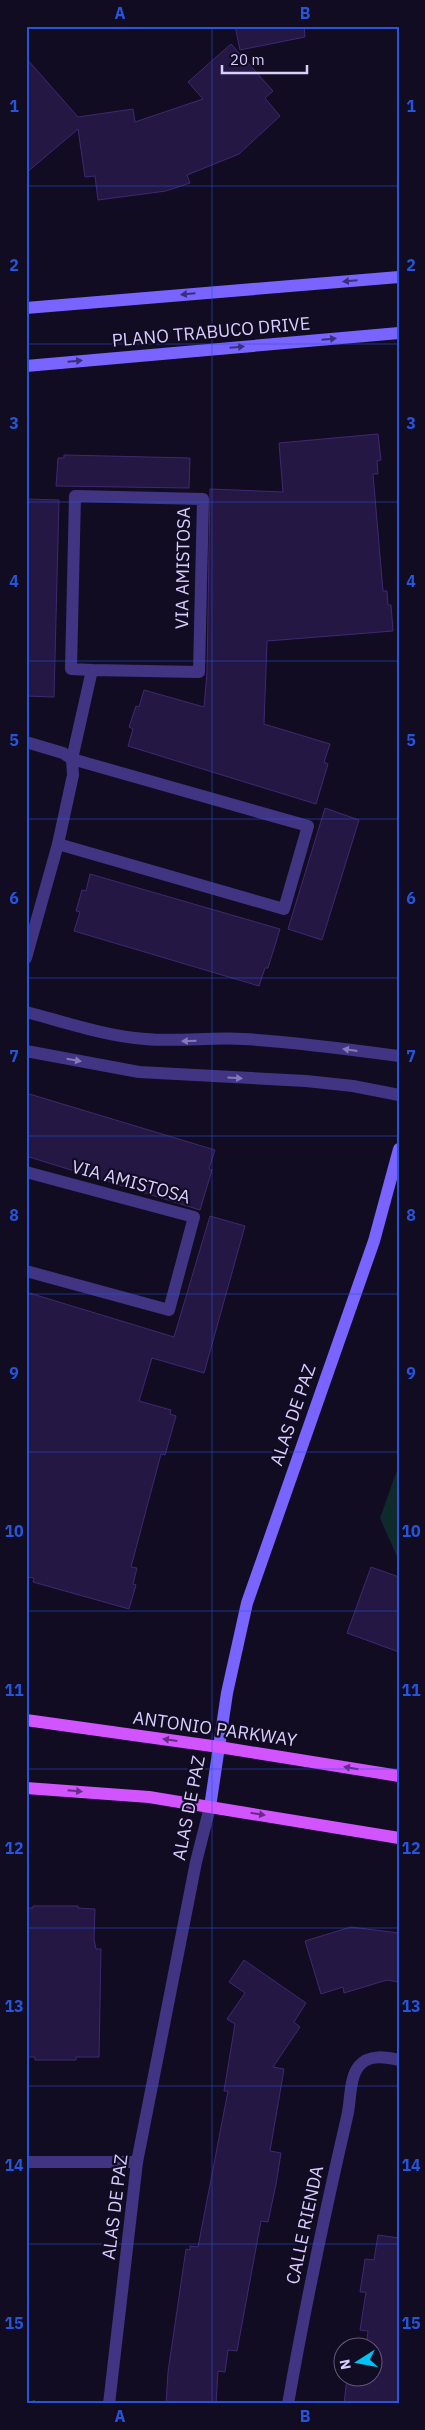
<svg xmlns="http://www.w3.org/2000/svg" width="425" height="2430" font-family="'IBM Plex Sans',sans-serif">
<rect width="100%" height="100%" fill="#120c22"/>
<!-- green -->
<path fill="#0f2a2c" d="M 399,1465 L 399,1561 L 380,1518 Z"/>
<!-- building -->
<g fill="#251744" stroke="#3f2871">
<path d="M 235,26 L 304,26 L 305,37 L 240,50 Z"/>
<path d="M 231,44 L 273,91 L 265,98 L 280,116 L 239,154 L 187,175 L 190,183 L 166,191 L 98,200 L 95,176 L 85,177 L 78,129 L 26,173 L 26,58 L 78,117 L 133,109 L 135,122 L 203,99 L 188,82 Z"/>
<path d="M 378,434 L 381,460 L 377,461 L 378,474 L 373,474 L 383,591 L 387,591 L 388,605 L 391,605 L 393,631 L 267,641 L 264,724 L 330,744 L 324,762 L 328,764 L 316,804 L 128,746 L 133,729 L 129,727 L 136,706 L 139,707 L 144,690 L 204,707 L 207,672 L 210,489 L 283,492 L 279,443 Z"/>
<path d="M 64,455 L 190,458 L 189,488 L 56,486 L 58,458 L 64,458 Z"/>
<path d="M 26,499 L 59,500 L 54,697 L 26,696 Z"/>
<path d="M 325,808 L 359,820 L 322,940 L 288,929 Z"/>
<path d="M 90,874 L 280,929 L 268,968 L 265,968 L 259,986 L 74,931 L 80,912 L 76,911 L 82,890 L 86,891 Z"/>
<path d="M 26,1093 L 215,1150 L 209,1169 L 212,1170 L 200,1210 L 26,1156 Z"/>
<path d="M 210,1216 L 245,1226 L 204,1373 L 152,1358 L 139,1401 L 171,1410 L 170,1414 L 176,1416 L 165,1455 L 161,1454 L 131,1567 L 137,1568 L 133,1584 L 136,1585 L 129,1609 L 33,1582 L 34,1578 L 26,1577 L 26,1292 L 174,1337 Z"/>
<path d="M 371,1567 L 399,1577 L 399,1652 L 347,1633 Z"/>
<path d="M 33,1906 L 78,1906 L 78,1908 L 95,1909 L 94,1939 L 96,1949 L 101,1949 L 99,2057 L 76,2057 L 76,2060 L 35,2060 L 35,2057 L 26,2057 L 26,1908 L 33,1908 Z"/>
<path d="M 351,1927 L 399,1933 L 399,1982 L 387,1980 L 344,1993 L 343,1987 L 321,1994 L 305,1941 Z"/>
<path d="M 244,1960 L 306,2003 L 294,2022 L 300,2027 L 273,2067 L 284,2069 L 270,2151 L 281,2153 L 276,2184 L 268,2222 L 261,2221 L 237,2351 L 228,2350 L 225,2372 L 218,2371 L 216,2404 L 166,2404 L 168,2372 L 186,2249 L 190,2250 L 190,2246 L 198,2247 L 228,2091 L 224,2091 L 235,2024 L 227,2019 L 245,1993 L 229,1982 Z"/>
<path d="M 378,2235 L 399,2238 L 399,2404 L 344,2404 L 347,2378 L 372,2378 L 372,2348 L 366,2348 L 368,2331 L 360,2330 L 366,2292 L 360,2292 L 365,2259 L 374,2260 Z"/>
</g>
<g fill="none" stroke-linecap="round" stroke-linejoin="round">
<!-- path -->
<path stroke="#28b0b8" stroke-width="3" stroke-dasharray="2.5 4" stroke-linecap="butt" d="M 26,2402 L 81,2404"/>
<!-- minor -->
<g stroke="#413583" stroke-width="12">
<path d="M 26,742 L 63,753 L 72,759 L 73,775 L 58,844 L 26,958"/>
<path d="M 58,844 L 284,909 L 308,826 L 72,759 L 92,670 L 71,669 L 75,496 L 203,499 L 199,672 L 92,670"/>
<path d="M 26,1012 C 65,1022 105,1036 145,1039 C 178,1042 211,1037 244,1039 C 296,1042 347,1049 399,1056"/>
<path d="M 26,1051 L 139,1072 L 306,1081 L 353,1086 L 399,1095"/>
<path d="M 26,1172 L 194,1217 L 169,1310 L 26,1271"/>
<path d="M 26,2162 L 137,2162"/>
<path d="M 109,2404 L 137,2162 L 196,1862 L 210,1807"/>
<path d="M 288,2404 C 305,2307 325,2212 347,2117 C 351,2101 349,2078 359,2066 C 369,2054 386,2057 399,2060"/>
</g>
<!-- secondary -->
<g stroke="#7964ff" stroke-width="12">
<path d="M 26,308 L 399,277"/>
<path d="M 26,366 L 399,333"/>
<path d="M 210,1807 L 227,1693 L 247,1603 L 374,1241 L 399,1149"/>
</g>
<!-- primary -->
<g stroke="#d254ff" stroke-width="12">
<path d="M 26,1720 L 219,1747 L 399,1776"/>
<path d="M 26,1788 L 149,1797 L 399,1838"/>
</g>
</g>
<!-- one-way arrows -->
<defs><path id="oneway-solid" d="M-6-.8H1V-3.2L6.5 0L1 3.2V.8H-6Z" transform="scale(1.25)"/></defs>
<g fill="#3b2f7a">
<use href="#oneway-solid" transform="translate(350 281) rotate(175)"/>
<use href="#oneway-solid" transform="translate(188 294) rotate(175)"/>
<use href="#oneway-solid" transform="translate(329 339) rotate(-5)"/>
<use href="#oneway-solid" transform="translate(237 347) rotate(-5)"/>
<use href="#oneway-solid" transform="translate(75 361) rotate(-5)"/>
</g>
<g fill="#8579bb">
<use href="#oneway-solid" transform="translate(189 1041) rotate(178)"/>
<use href="#oneway-solid" transform="translate(350 1050) rotate(-172)"/>
<use href="#oneway-solid" transform="translate(74 1060) rotate(10)"/>
<use href="#oneway-solid" transform="translate(235 1078) rotate(3)"/>
</g>
<g fill="#682c85">
<use href="#oneway-solid" transform="translate(170 1740) rotate(-172)"/>
<use href="#oneway-solid" transform="translate(351 1768) rotate(-170)"/>
<use href="#oneway-solid" transform="translate(75 1791) rotate(5)"/>
<use href="#oneway-solid" transform="translate(258 1814) rotate(9)"/>
</g>
<!-- grid -->
<path fill="none" stroke="#2654da" stroke-width="1" stroke-opacity="0.55" d="M 212,26 L 212,2404M 26,186 L 399,186M 26,344 L 399,344M 26,502 L 399,502M 26,661 L 399,661M 26,819 L 399,819M 26,978 L 399,978M 26,1136 L 399,1136M 26,1294 L 399,1294M 26,1452 L 399,1452M 26,1611 L 399,1611M 26,1769 L 399,1769M 26,1928 L 399,1928M 26,2086 L 399,2086M 26,2244 L 399,2244"/>
<g text-anchor="middle" stroke-width="4.5" stroke-linejoin="round" paint-order="stroke">
<!-- street labels -->
<g font-size="18" fill="#d8cdff" stroke="#120c22">
<text transform="translate(211 332) rotate(-5)" y="6">PLANO TRABUCO DRIVE</text>
<text transform="translate(183 568) rotate(-89)" y="6">VIA AMISTOSA</text>
<text transform="translate(131 1182) rotate(15)" y="6">VIA AMISTOSA</text>
<text transform="translate(293 1415) rotate(-71)" y="6">ALAS DE PAZ</text>
<text transform="translate(215 1729) rotate(8)" y="6">ANTONIO PARKWAY</text>
<text transform="translate(189 1808) rotate(-79)" y="6">ALAS DE PAZ</text>
<text transform="translate(115 2207) rotate(-83)" y="6">ALAS DE PAZ</text>
<text transform="translate(305 2225) rotate(-78)" y="6">CALLE RIENDA</text>
</g>
</g>
<!-- border -->
<rect width="425" height="2430" fill="none" stroke="#120c22" stroke-width="55"/>
<!-- north arrow -->
<g transform="translate(358 2362) rotate(259)"><circle r="24" fill="#120c22" stroke="#61597a"/>
<path d="M0-4L9 19L0 12L-9 19Z" fill="#00c4f8"/>
<text y="-8" font-size="14" font-weight="bold" text-anchor="middle" fill="#d8cdff">N</text>
</g>
<!-- scale -->
<path d="M222 65v8h85v-8" fill="none" stroke="#d8cdff" stroke-width="2.5"/>
<text x="230" y="65" font-size="15" fill="#d8cdff" stroke="#120c22" stroke-width="4" paint-order="stroke">20 m</text>
<rect x="28" y="28" width="370" height="2374" fill="none" stroke="#2654da" stroke-width="2"/>
<g font-size="16" text-anchor="middle" font-weight="bold" fill="#2654da">
<text x="120" y="19">A</text>
<text x="305" y="19">B</text>
<text x="14" y="112">1</text>
<text x="411" y="112">1</text>
<text x="14" y="271">2</text>
<text x="411" y="271">2</text>
<text x="14" y="429">3</text>
<text x="411" y="429">3</text>
<text x="14" y="587">4</text>
<text x="411" y="587">4</text>
<text x="14" y="746">5</text>
<text x="411" y="746">5</text>
<text x="14" y="904">6</text>
<text x="411" y="904">6</text>
<text x="14" y="1062">7</text>
<text x="411" y="1062">7</text>
<text x="14" y="1221">8</text>
<text x="411" y="1221">8</text>
<text x="14" y="1379">9</text>
<text x="411" y="1379">9</text>
<text x="14" y="1537">10</text>
<text x="411" y="1537">10</text>
<text x="14" y="1696">11</text>
<text x="411" y="1696">11</text>
<text x="14" y="1854">12</text>
<text x="411" y="1854">12</text>
<text x="14" y="2012">13</text>
<text x="411" y="2012">13</text>
<text x="14" y="2171">14</text>
<text x="411" y="2171">14</text>
<text x="14" y="2329">15</text>
<text x="411" y="2329">15</text>
<text x="120" y="2422">A</text>
<text x="305" y="2422">B</text>
</g>
</svg>
